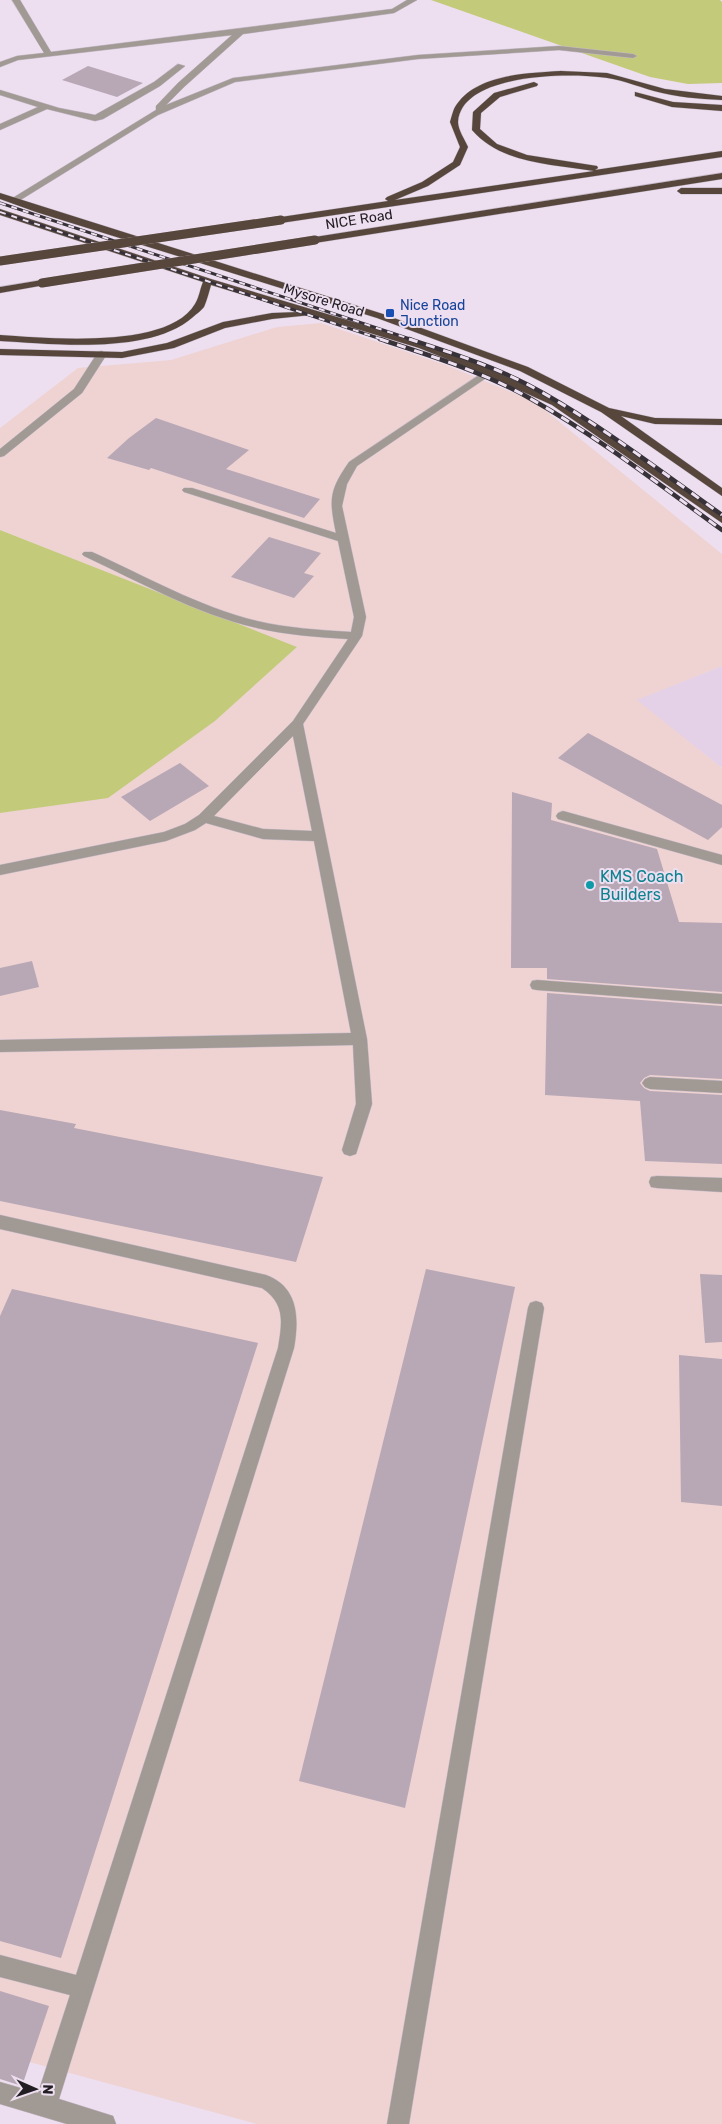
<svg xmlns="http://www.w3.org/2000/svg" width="722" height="2124" font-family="Rubik,sans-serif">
<rect width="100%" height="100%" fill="#eddff0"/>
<!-- built -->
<path fill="#e4d1e8" d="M 722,666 L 722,768 L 636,700 Z"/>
<!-- industrial -->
<path fill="#eed3d2" d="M 321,323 L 446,365 L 535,402 L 722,554 L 722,666 L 637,700 L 722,768 L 722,2124 L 257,2124 L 0,2054 L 0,813 L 108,797 L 215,721 L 297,647 L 0,530 L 0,428 L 78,368 L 171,360 L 277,327 Z"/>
<!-- green -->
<g fill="#c3ca79">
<path d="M 431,0 L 720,0 L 722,2 L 722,83 L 688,84 L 650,77 Z"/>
<path d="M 0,530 L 297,647 L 215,721 L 108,798 L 0,813 Z"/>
</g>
<!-- building -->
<g fill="#b8a7b5">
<path d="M 88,66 L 143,83 L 117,97 L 62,80 Z"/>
<path d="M 156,418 L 249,450 L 226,469 L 320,499 L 304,518 L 151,468 L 149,470 L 107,458 L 129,438 Z"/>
<path d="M 269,537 L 321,553 L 304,573 L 314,576 L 294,598 L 231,577 Z"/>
<path d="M 588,733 L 722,805 L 722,827 L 708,840 L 558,758 Z"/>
<path d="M 180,763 L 209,786 L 150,821 L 121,797 Z"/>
<path d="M 512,792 L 552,803 L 551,820 L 657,849 L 679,922 L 722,923 L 722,992 L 547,979 L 547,968 L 511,968 Z"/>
<path d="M 32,961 L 39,987 L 0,996 L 0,968 Z"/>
<path d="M 547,993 L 722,1006 L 722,1079 L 650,1075 L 644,1078 L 640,1083 L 644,1088 L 650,1091 L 722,1095 L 722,1164 L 645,1161 L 640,1101 L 545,1095 Z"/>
<path d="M 0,1110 L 76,1124 L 74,1128 L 323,1177 L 296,1262 L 0,1201 Z"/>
<path d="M 426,1269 L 515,1287 L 405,1808 L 299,1781 Z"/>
<path d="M 700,1274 L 722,1275 L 722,1342 L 705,1343 Z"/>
<path d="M 12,1289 L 258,1343 L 61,1958 L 0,1941 L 0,1316 Z"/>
<path d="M 679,1355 L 722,1359 L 722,1506 L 681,1502 Z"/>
<path d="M 0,1991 L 49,2006 L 22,2086 L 0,2079 Z"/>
</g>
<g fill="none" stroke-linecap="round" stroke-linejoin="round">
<!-- minor casing -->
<g stroke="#c8bccb" stroke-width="1">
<g id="minor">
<path d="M 12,0 L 20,0 L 51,52 L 392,9 L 407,0 L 417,0 L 394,13 L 243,34 L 184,87 L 166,105 L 233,78 L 418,55 L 559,46 L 633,54 L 637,56 L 633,58 L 559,50 L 418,59 L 235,82 L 158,115 L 14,204 L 9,201 L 11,199 L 156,110 L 156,106 L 178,83 L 232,35 L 18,60 L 0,67 L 0,62 L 17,56 L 44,53 Z"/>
<path d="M 178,64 L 185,66 L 160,86 L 103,119 L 95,121 L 47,109 L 0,130 L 0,124 L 38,107 L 0,95 L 0,90 L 59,108 L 95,115 L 154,82 Z"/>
<path d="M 102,351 L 107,354 L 82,393 L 4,456 L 0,457 L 0,449 L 74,389 L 98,352 Z"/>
<path d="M 488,369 L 493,372 L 492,374 L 357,466 L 347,484 L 342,506 L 366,617 L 362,636 L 303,724 L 367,1039 L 372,1104 L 356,1154 L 350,1156 L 344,1154 L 342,1150 L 356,1104 L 353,1045 L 0,1052 L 0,1040 L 351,1033 L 314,841 L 263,839 L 206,823 L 195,830 L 166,841 L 0,875 L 0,865 L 164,832 L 185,824 L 199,815 L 293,721 L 348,639 C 317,637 287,635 257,628 C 196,614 140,582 84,556 L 82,554 L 84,552 L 92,552 C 145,576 199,607 257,621 C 287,628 319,630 351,632 L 354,617 L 338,541 L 184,492 L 182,490 L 184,488 L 192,488 L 336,533 C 329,499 329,491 349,462 ZM 293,736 L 312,831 L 263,829 L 214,816 Z"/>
<path d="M 563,811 L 722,855 L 722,865 L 558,819 L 556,816 L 558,813 Z"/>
<path d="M 537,980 L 722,994 L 722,1004 L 537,990 L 532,989 L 530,985 L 532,981 Z"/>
<path d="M 650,1077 L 722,1081 L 722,1093 L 650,1089 L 645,1087 L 642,1083 L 645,1079 Z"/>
<path d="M 657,1176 L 722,1178 L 722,1192 L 657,1188 L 651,1187 L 649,1182 L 651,1177 Z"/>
<path d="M 0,1215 L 266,1275 C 299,1287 299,1319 294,1348 L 59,2099 L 113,2116 L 116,2124 L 67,2124 L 0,2104 L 0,2082 L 38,2093 L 70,1995 L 0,1977 L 0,1955 L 76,1975 L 278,1348 C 282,1323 286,1304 262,1288 L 0,1229 Z"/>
<path d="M 536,1301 L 542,1303 L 544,1308 L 409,2124 L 387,2124 L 528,1308 L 530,1303 Z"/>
</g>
</g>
<!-- highway casing -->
<g stroke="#c8bccb" stroke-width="1">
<g id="highway">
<path d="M 561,71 L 607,73 L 665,89 L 722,96 L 722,100 C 699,99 676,97 654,91 C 636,86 618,78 599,77 C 565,73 461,74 458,122 C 458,130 465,140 468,147 L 460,165 L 428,186 L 395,200 L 594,171 C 553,164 501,164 472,130 L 473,112 L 494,93 L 534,82 L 538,84 L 537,86 L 500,97 L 481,113 L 480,129 L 497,144 L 527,155 L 597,166 L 598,168 L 595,170 L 722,151 L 722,157 L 281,223 L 276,220 L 281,217 L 388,201 L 385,199 L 387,197 L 422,182 L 453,162 L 460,147 L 450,122 C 452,116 453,109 457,104 C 478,74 528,73 561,71 Z"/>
<path d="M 635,92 L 673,102 L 722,105 L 722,111 L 672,107 L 635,96 Z"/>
<path d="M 722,173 L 722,179 L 315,243 L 310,240 L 315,237 Z"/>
<path d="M 722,188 L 722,194 L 681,194 L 677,191 L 681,188 Z"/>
<path d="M 0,193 L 383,314 L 528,367 L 609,408 L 655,418 L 722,419 L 722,425 L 655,424 L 621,416 L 722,488 L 722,496 L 601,412 L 520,371 L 377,318 L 36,212 L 0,199 Z"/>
<path d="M 0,209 L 211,279 L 427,344 L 492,370 L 560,401 L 722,515 L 722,523 L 552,405 L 484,374 L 419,348 L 311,315 L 272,319 L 225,328 L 174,348 L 122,358 L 0,355 L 0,349 L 122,352 L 167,343 L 223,322 L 272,313 L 299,312 L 211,285 C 209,292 207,300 204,307 C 201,311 196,314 193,317 C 150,355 54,344 0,341 L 0,335 C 46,338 168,350 195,304 C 199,298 200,289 203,282 L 0,215 Z"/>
<path d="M 42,280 L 47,283 L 45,285 L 0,293 L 0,287 Z"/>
</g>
</g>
<!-- minor -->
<use href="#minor" fill="#a19994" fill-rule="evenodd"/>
<!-- highway -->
<use href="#highway" fill="#56463c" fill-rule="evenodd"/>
<!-- rail-far1 casing -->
<g stroke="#373138" stroke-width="3">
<g id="rail-far1">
<path d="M 0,203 L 413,340"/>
<path d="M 0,212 L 384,340"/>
</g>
</g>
<!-- rail casing -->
<g stroke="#373138" stroke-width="4.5">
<g id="rail">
<path d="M 380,339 C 431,356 484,372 531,399 C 598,437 660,485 722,530"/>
<path d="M 409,339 C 455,354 502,369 543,393 C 606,429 663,473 722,515"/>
</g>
</g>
<!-- rail-far1 -->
<use href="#rail-far1" stroke="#eddff0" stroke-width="2" stroke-dasharray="6" stroke-linecap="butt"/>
<!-- rail -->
<use href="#rail" stroke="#eddff0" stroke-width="3" stroke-dasharray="9" stroke-linecap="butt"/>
<!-- highway-bridge casing -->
<g stroke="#c8bccb" stroke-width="9" stroke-linecap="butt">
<g id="highway-bridge">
<path d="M 0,261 L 281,220"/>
<path d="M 42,283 L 315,240"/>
</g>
</g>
<!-- highway-bridge -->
<use href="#highway-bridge" stroke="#56463c" stroke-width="9"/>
</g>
<!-- markers -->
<rect fill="#1a4fb4" stroke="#eddff0" stroke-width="2" x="385" y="308" width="10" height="10" rx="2.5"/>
<circle fill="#0f9aa8" stroke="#eddff0" stroke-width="2" cx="590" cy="885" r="5"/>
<g text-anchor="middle" stroke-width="4" stroke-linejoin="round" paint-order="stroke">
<!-- far-street labels -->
<g font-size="14" fill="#221d23" stroke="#eddff0">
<text transform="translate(359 219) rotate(-9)" y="5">NICE Road</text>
<text transform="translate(324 300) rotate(17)" y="5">Mysore Road</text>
</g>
<!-- far-transit labels -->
<g font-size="14" fill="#164399" stroke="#eddff0" text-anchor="start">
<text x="400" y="310">Nice Road<tspan x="400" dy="16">Junction</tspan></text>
</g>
<!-- culture labels -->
<g font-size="16" fill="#0d838f" stroke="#eddff0" text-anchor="start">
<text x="600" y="882">KMS Coach<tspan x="600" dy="18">Builders</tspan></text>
</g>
</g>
<!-- north arrow -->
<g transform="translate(35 2089) rotate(92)" stroke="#eddff0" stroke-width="4" paint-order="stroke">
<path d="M0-4L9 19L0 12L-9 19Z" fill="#221d23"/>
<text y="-8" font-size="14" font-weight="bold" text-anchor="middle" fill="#221d23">N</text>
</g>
</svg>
